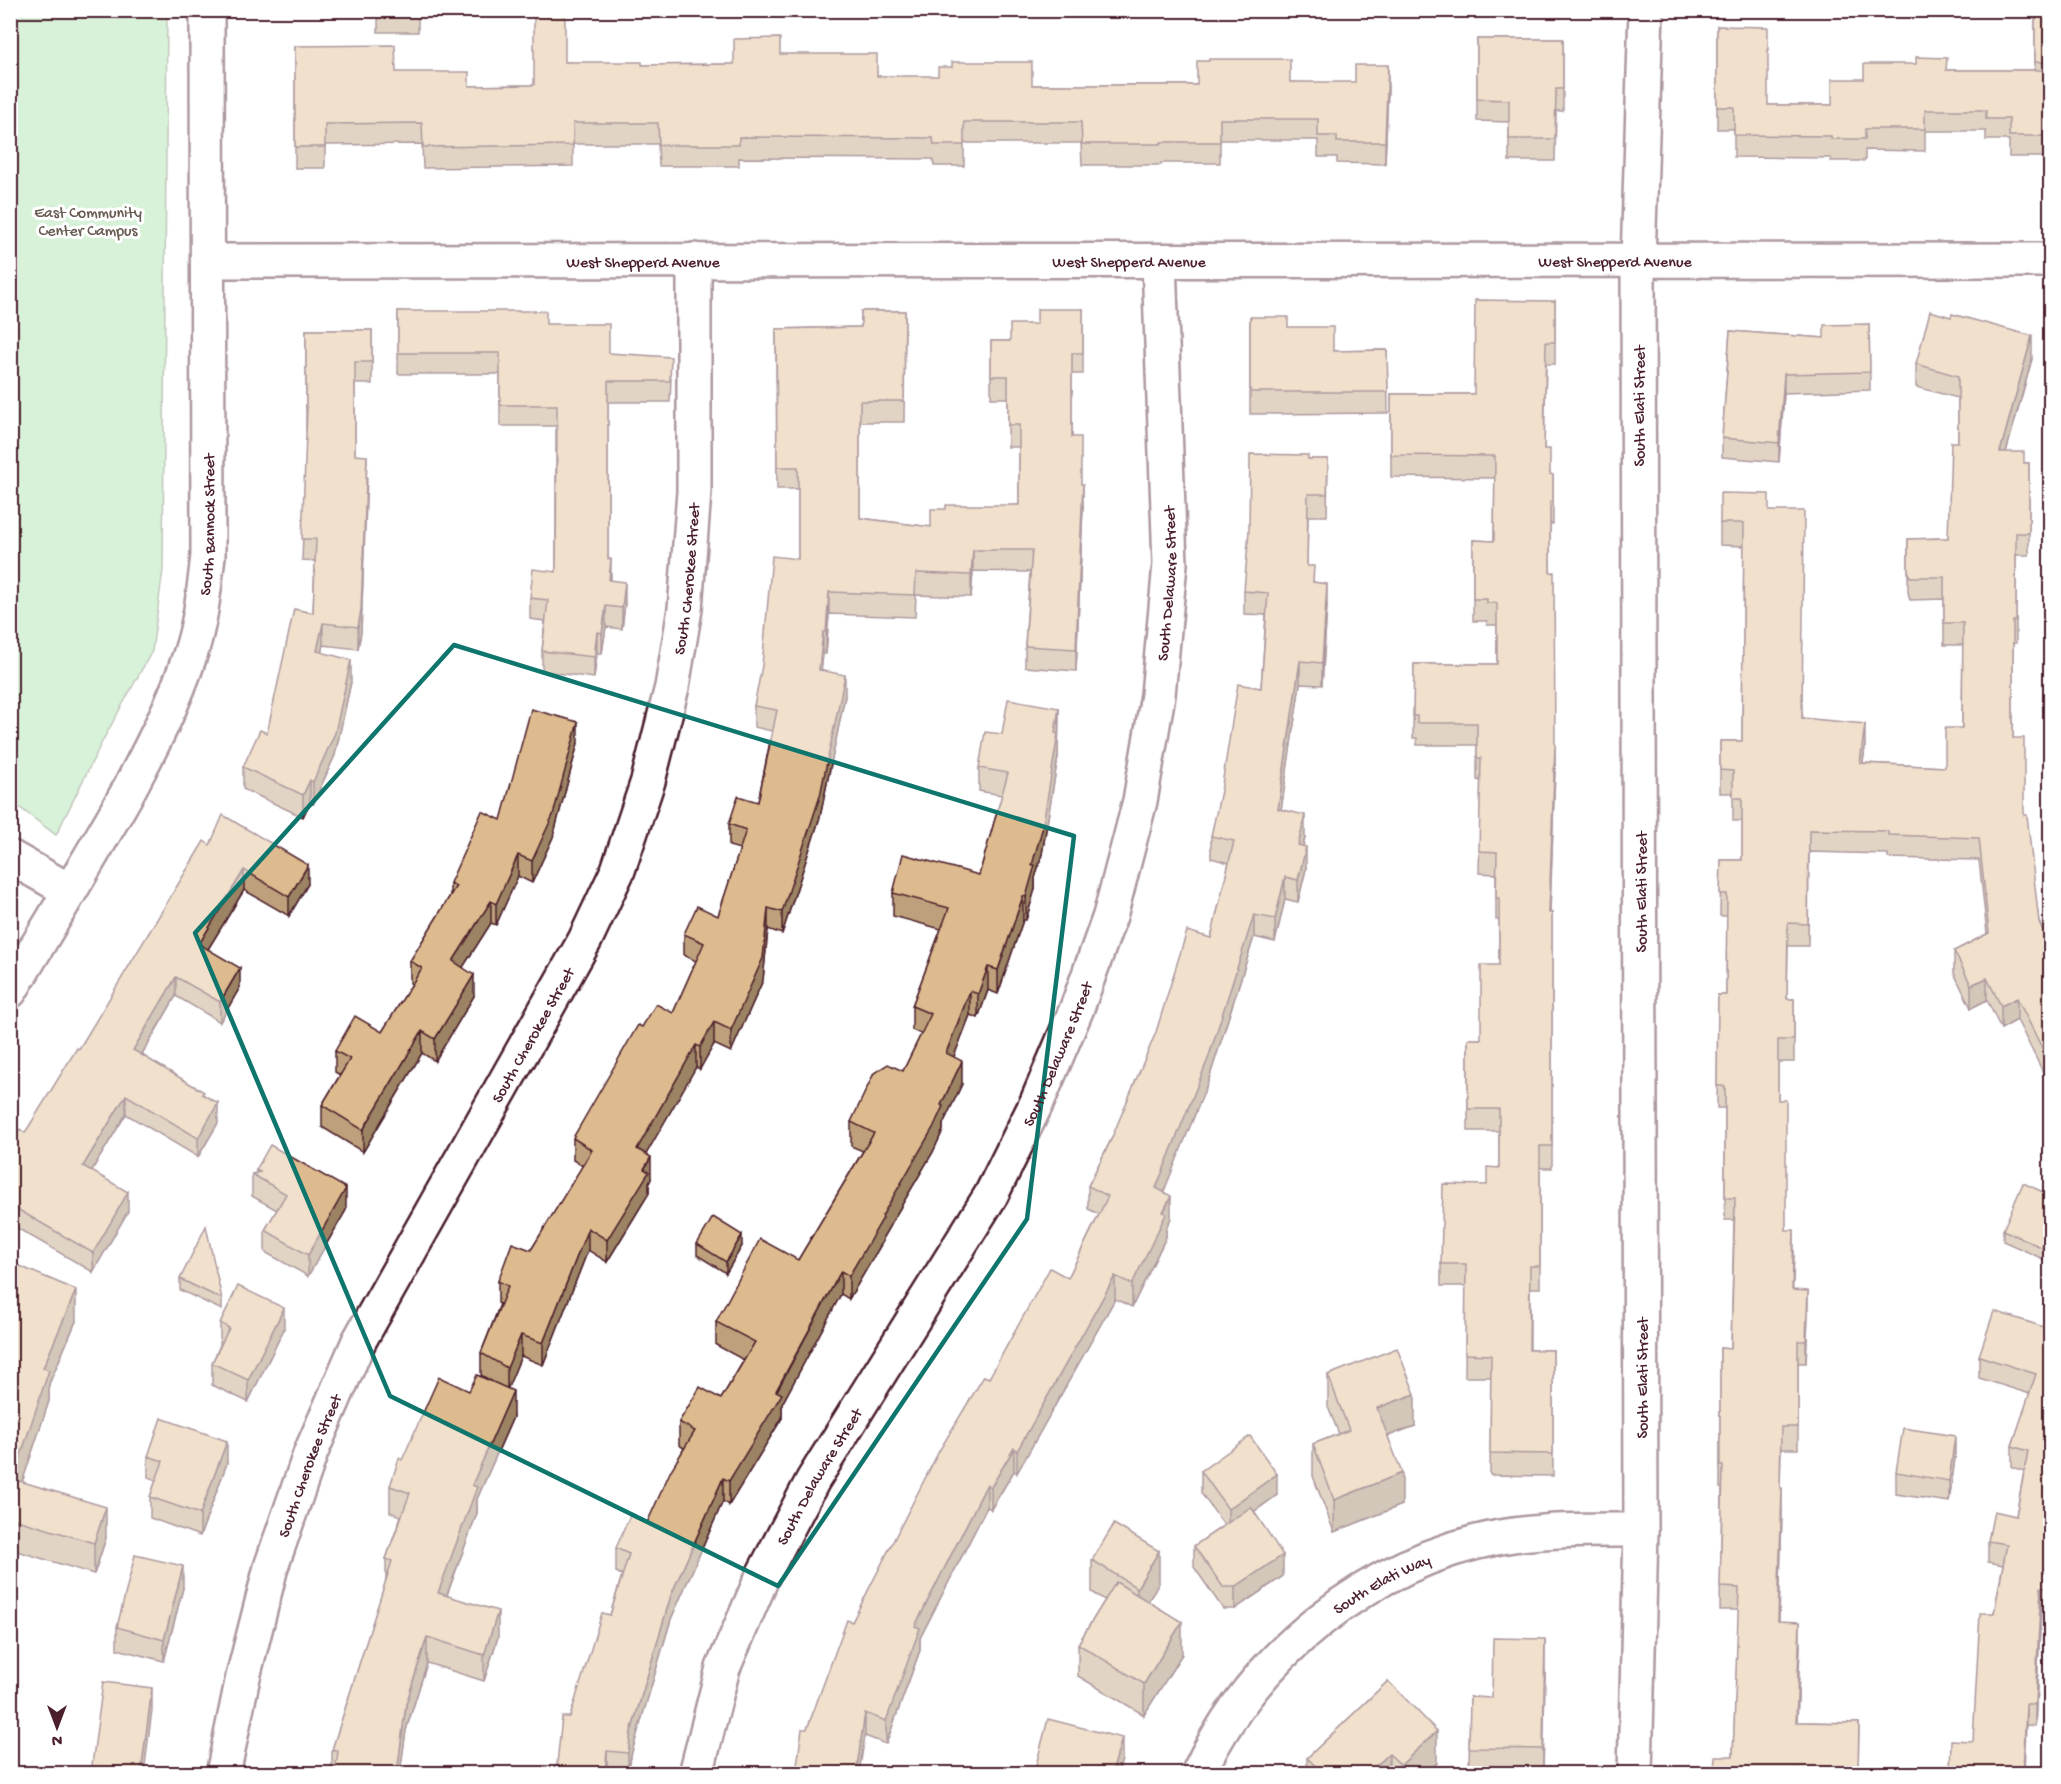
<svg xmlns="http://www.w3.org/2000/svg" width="2061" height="1784" font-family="'Gochi Hand',sans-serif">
<rect width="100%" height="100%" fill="#fff"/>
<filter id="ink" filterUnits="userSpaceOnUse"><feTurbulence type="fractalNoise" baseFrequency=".0167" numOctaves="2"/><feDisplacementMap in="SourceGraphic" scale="12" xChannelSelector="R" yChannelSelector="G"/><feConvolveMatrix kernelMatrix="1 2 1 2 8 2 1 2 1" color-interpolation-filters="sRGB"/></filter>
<g filter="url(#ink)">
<!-- green -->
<path fill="#a6e2a9" stroke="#78806a" stroke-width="1.5" d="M 10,11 L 167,11 L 163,570 L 152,651 L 103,740 L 56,835 L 11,801 Z"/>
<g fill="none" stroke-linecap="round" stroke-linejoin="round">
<!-- minor casing -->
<g stroke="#4a1f2b" stroke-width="38">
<g id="minor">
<path id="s1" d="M 208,261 L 2050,260"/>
<path d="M 10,857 L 70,891"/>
<path id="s2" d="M 10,991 C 49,926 89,861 126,795 C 150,750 174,704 190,655 C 201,623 204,589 208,556 L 207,10"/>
<path id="s3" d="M 223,1774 L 243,1677 L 271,1567 L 311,1452 L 359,1341 L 585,940 L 618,870 L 648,781 L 672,687 L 685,609 L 694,492 L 694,260"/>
<path id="s4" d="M 696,1774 L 723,1668 L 764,1573 L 813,1480 L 991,1195 L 1037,1102 L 1077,1008 L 1110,916 L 1140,801 L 1158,695 L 1170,564 L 1159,261"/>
<path id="s5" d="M 1198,1774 C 1254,1654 1368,1562 1500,1537 C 1547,1529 1594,1530 1641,1530"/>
<path d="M 1635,1774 L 1641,1530 L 1638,261 L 1646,10"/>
</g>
</g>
<!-- minor -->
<use href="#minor" stroke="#fff" stroke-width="33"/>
</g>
<!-- wall -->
<g fill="#bea17b" stroke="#4a1f2b" stroke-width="1.5">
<path d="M 378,10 L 495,10 L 418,12 L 418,32 L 378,32 Z"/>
<path d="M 2035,10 L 2050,10 L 2050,141 L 2044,141 L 2044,157 L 2009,157 L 2009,140 L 1986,140 L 1986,131 L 1925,131 L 1925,151 L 1865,150 L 1865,161 L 1831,161 L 1831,158 L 1734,157 L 1734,129 L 1717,129 L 1717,26 L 1768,105 L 1832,105 L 1864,79 L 1947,70 L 2035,70 Z"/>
<path d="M 1477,39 L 1563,39 L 1563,111 L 1556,111 L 1555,161 L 1509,161 L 1509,122 L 1477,121 Z"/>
<path d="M 295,46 L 396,72 L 469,86 L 534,85 L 565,62 L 642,65 L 734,64 L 780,54 L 877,76 L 1032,85 L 1197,85 L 1290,82 L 1388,87 L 1385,164 L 1337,163 L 1337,157 L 1318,157 L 1318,140 L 1220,140 L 1220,163 L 1161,163 L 1161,165 L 1082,165 L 1081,143 L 964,143 L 964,166 L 934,166 L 933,159 L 739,158 L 739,166 L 659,166 L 658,144 L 573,144 L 573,166 L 423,168 L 422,144 L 325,145 L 325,168 L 295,168 Z"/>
<path d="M 1555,301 L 1555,364 L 1546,364 L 1544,449 L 1550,474 L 1553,475 L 1553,524 L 1550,524 L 1550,572 L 1555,768 L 1550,913 L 1552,913 L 1552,1168 L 1540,1168 L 1540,1288 L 1530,1288 L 1530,1350 L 1553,1350 L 1553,1476 L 1490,1475 L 1491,1377 L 1465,1377 L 1466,1286 L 1441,1286 L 1441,1264 L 1487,1185 L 1499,1168 L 1499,1131 L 1468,1131 L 1468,1039 L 1481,1039 L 1499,965 L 1499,920 L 1496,920 L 1496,874 L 1479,873 L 1481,781 L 1477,780 L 1477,745 L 1417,745 L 1417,738 L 1413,738 L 1414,664 L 1497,664 L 1497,625 L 1487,625 L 1487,621 L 1473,621 L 1473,540 L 1494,541 L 1495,478 L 1391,477 L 1391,394 L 1474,394 Z"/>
<path d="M 1083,309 L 1083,374 L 1072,374 L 1072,437 L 1081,484 L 1083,506 L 1076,671 L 1025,667 L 1025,646 L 1030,572 L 973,571 L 971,597 L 916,595 L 915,617 L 829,614 L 826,654 L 823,654 L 821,671 L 845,696 L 820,817 L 782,934 L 768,929 L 763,980 L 731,1052 L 714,1044 L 700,1069 L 696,1067 L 646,1154 L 651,1179 L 649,1183 L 649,1193 L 607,1262 L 588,1250 L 543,1365 L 521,1356 L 507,1389 L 513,1417 L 477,1499 L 477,1513 L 447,1595 L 498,1637 L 484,1681 L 427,1663 L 406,1730 L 400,1773 L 332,1773 L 332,1750 L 386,1581 L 386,1559 L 401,1516 L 390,1512 L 390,1486 L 402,1460 L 469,1391 L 493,1382 L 481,1375 L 481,1353 L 500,1304 L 498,1303 L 498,1281 L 531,1250 L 583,1166 L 573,1160 L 573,1138 L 642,1027 L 673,1013 L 696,961 L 684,955 L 684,934 L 718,916 L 740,849 L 729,846 L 729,824 L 758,802 L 772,731 L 754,727 L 754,706 L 798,559 L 798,489 L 777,489 L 776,329 L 861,327 L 861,311 L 905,311 L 904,422 L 860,422 L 860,518 L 931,527 L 946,509 L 1019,505 L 1019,447 L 1008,447 L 1008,398 L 991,398 L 991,341 L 1010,341 L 1037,324 Z"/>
<path d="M 398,311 L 546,324 L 609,353 L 671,378 L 670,402 L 608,402 L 608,559 L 611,580 L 625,603 L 622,629 L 606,627 L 602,653 L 597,653 L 594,678 L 542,671 L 542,651 L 545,621 L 530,619 L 530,598 L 556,572 L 556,426 L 500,426 L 500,374 L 398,374 Z"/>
<path d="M 1250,317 L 1288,327 L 1333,351 L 1387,350 L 1388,413 L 1250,414 Z"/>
<path d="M 1869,324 L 1870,390 L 1784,393 L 1779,462 L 1722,457 L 1722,438 L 1730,331 L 1824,338 Z"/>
<path d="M 306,330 L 372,330 L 372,384 L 355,384 L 355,455 L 367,477 L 361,632 L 358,649 L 323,645 L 321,653 L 351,682 L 335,755 L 313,804 L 310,802 L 303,817 L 243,789 L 243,767 L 267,733 L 313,613 L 315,561 L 302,560 L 307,430 L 306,430 Z"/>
<path d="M 2032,359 L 2006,452 L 2024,463 L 2029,463 L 2029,555 L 2016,555 L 2016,643 L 2013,643 L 2013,738 L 2039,922 L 2050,946 L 2050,1086 L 2017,1020 L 2001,1029 L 1987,1000 L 1971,1008 L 1954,973 L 1954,951 L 1987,934 L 1979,860 L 1888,858 L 1888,854 L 1809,852 L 1808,946 L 1788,946 L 1787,999 L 1794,999 L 1794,1062 L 1778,1062 L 1778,1100 L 1786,1230 L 1794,1252 L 1792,1290 L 1808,1313 L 1806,1363 L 1798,1363 L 1798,1449 L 1781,1449 L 1780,1488 L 1782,1511 L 1779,1621 L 1800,1645 L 1797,1722 L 1859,1723 L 1858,1773 L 1714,1773 L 1733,1756 L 1739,1610 L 1720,1610 L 1722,1488 L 1720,1488 L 1720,1348 L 1731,1349 L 1734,1220 L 1725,1220 L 1725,1108 L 1717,1108 L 1718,995 L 1726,995 L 1727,916 L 1720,916 L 1721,860 L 1742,860 L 1742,821 L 1733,821 L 1733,793 L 1720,793 L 1720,741 L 1742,741 L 1744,546 L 1720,545 L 1720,523 L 1769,511 L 1803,718 L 1865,747 L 1863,763 L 1945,767 L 1962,728 L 1963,645 L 1944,645 L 1944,599 L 1910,600 L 1908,592 L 1908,539 L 1948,538 L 1958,442 L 1958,398 L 1916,387 L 1916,364 Z"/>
<path d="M 1308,459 L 1328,459 L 1327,516 L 1308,516 L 1307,566 L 1314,582 L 1327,606 L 1322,685 L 1300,684 L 1281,809 L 1305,838 L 1303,846 L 1306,869 L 1298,902 L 1285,899 L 1275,942 L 1254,937 L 1208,1082 L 1163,1192 L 1171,1218 L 1166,1229 L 1166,1237 L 1132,1307 L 1115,1299 L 1017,1473 L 1014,1471 L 991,1509 L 987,1507 L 920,1638 L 920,1650 L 886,1744 L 865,1736 L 807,1729 L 852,1622 L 989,1378 L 1068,1278 L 1099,1214 L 1088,1209 L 1088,1186 L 1211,938 L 1229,863 L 1211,858 L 1211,836 L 1261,688 L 1266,615 L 1244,614 L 1244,591 Z"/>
<path d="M 1059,708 L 1058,757 L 1042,854 L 1035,878 L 1035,889 L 1026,920 L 1023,920 L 998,994 L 988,990 L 978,1018 L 970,1015 L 954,1056 L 962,1084 L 943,1124 L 943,1130 L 933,1152 L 883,1237 L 883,1241 L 849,1299 L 841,1294 L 782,1404 L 782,1418 L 729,1505 L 723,1501 L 671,1619 L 631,1755 L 629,1773 L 556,1773 L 570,1717 L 610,1615 L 622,1575 L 616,1572 L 616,1548 L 647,1523 L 684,1448 L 679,1445 L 679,1422 L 721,1399 L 744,1360 L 716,1345 L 716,1322 L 798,1260 L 863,1151 L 851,1146 L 851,1122 L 903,1071 L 921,1034 L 912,1030 L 912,1006 L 941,929 L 893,916 L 893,893 L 979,875 L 1002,795 L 979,791 L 979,768 L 1002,734 Z"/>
<path d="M 578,743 L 553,837 L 532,883 L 518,876 L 496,925 L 491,923 L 463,967 L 474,996 L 435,1061 L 422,1053 L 363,1152 L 322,1127 L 322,1105 L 340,1075 L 335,1072 L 335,1051 L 382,1032 L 412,984 L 410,983 L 410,961 L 450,896 L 450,883 Z"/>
<path d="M 210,845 L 308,884 L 289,916 L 244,890 L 208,949 L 240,987 L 220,1022 L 176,996 L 142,1055 L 204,1095 L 218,1123 L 198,1157 L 126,1114 L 91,1171 L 128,1211 L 93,1272 L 10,1224 L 10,1145 L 25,1133 Z"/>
<path d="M 256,1170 L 346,1210 L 308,1276 L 265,1252 L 265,1230 L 277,1210 L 252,1196 L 252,1174 L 256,1173 Z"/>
<path d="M 2050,1195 L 2050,1262 L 2003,1241 L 2003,1230 Z"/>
<path d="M 697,1244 L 742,1246 L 726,1273 L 697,1255 Z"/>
<path d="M 10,1262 L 76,1321 L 49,1384 L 49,1401 L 22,1482 L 106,1538 L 94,1574 L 10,1549 Z"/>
<path d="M 180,1279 L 222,1299 L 222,1310 L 180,1290 Z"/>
<path d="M 220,1323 L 284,1329 L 248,1402 L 212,1385 L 212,1363 L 220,1345 Z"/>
<path d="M 2050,1329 L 2050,1610 L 2041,1608 L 2035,1726 L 2026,1725 L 1973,1741 L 1994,1613 L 2003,1565 L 1988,1562 L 1988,1541 L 2016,1516 L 2024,1471 L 2012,1467 L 2012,1446 L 2030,1394 L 1979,1378 L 1979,1356 Z"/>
<path d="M 1328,1375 L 1415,1426 L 1388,1436 L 1402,1505 L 1334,1532 L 1313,1476 L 1313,1444 L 1339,1434 L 1328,1407 Z"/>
<path d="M 148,1456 L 227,1463 L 200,1536 L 150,1518 L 150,1497 L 156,1480 L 148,1477 Z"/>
<path d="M 1955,1458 L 1949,1502 L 1896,1494 L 1896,1472 Z"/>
<path d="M 1201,1471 L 1277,1495 L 1254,1512 L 1283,1576 L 1235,1609 L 1223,1609 L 1194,1567 L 1194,1546 L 1224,1525 L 1201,1493 Z"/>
<path d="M 1092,1560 L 1159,1583 L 1148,1601 L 1182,1654 L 1144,1715 L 1078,1676 L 1078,1644 L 1105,1600 L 1092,1592 Z"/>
<path d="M 183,1588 L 164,1661 L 117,1649 L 117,1627 Z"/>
<path d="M 1545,1671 L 1543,1773 L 1469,1773 L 1470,1697 L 1492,1698 Z"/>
<path d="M 1388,1681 L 1437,1763 L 1426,1773 L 1307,1773 L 1307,1758 Z"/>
</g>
<!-- shaded-wall -->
<g fill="#9b8364" stroke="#4a1f2b" stroke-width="1.5">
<path d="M 1388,65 L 1388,87 L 1385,164 L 1385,142 Z"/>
<path d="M 2032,336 L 2032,359 L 2000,474 L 2000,452 Z"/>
<path d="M 1784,374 L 1784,393 L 1779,462 L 1779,443 Z"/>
<path d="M 367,456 L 361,632 L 358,649 L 358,627 Z"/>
<path d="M 1083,484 L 1083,506 L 1076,671 L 1076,649 Z"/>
<path d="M 973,550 L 973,571 L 971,597 L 971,575 Z"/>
<path d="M 611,559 L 611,580 L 609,580 Z"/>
<path d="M 625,582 L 625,603 L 622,629 L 622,608 Z"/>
<path d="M 1327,584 L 1327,606 L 1322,685 L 1322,663 Z"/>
<path d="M 829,592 L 829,614 L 826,654 L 826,632 Z"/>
<path d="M 606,606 L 606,627 L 602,653 L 602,633 Z"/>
<path d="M 323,623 L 323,645 L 317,673 L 317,651 Z"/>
<path d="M 597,632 L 597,653 L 594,678 L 594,657 Z"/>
<path d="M 823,632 L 823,654 L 819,692 L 819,670 Z"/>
<path d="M 351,660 L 351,682 L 335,755 L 313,804 L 313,782 Z"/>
<path d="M 1300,661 L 1300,684 L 1278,831 L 1278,809 Z"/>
<path d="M 845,675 L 845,696 L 820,817 L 782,934 L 782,912 Z"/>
<path d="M 1059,708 L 1058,757 L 1042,854 L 1035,878 L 1035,889 L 1026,920 L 1026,897 Z"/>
<path d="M 578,722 L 578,743 L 553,837 L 532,883 L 532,861 Z"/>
<path d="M 1865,724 L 1865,747 L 1860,785 L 1860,763 Z"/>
<path d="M 1555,746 L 1555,768 L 1549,936 L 1549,913 Z"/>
<path d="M 310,780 L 310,802 L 303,817 L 303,795 Z"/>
<path d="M 1305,815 L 1305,838 L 1298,867 L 1298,845 Z"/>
<path d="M 1306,847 L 1306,869 L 1298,902 L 1298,880 Z"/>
<path d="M 518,855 L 518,876 L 496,925 L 496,904 Z"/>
<path d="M 308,865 L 308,884 L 289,916 L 289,897 Z"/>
<path d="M 244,870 L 244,890 L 199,964 L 199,944 Z"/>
<path d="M 1285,877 L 1285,899 L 1275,942 L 1275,919 Z"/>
<path d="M 1023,896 L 1023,920 L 998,994 L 998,970 Z"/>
<path d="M 491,901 L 491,923 L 453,983 L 453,961 Z"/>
<path d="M 768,908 L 768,929 L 763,980 L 731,1052 L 731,1030 Z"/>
<path d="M 1254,915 L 1254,937 L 1208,1082 L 1156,1211 L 1156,1188 Z"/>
<path d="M 988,967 L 988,990 L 978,1018 L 978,994 Z"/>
<path d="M 240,968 L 240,987 L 220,1022 L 220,1002 Z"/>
<path d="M 474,975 L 474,996 L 435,1061 L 435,1039 Z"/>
<path d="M 176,977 L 176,996 L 133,1069 L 133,1050 Z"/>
<path d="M 1987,978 L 1987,1000 L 1971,1008 L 1971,985 Z"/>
<path d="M 970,991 L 970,1015 L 946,1077 L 946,1053 Z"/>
<path d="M 2017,998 L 2017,1020 L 2001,1029 L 2001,1006 Z"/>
<path d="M 714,1022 L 714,1044 L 700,1069 L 700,1047 Z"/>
<path d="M 422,1031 L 422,1053 L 363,1152 L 363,1130 Z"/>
<path d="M 696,1045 L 696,1067 L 637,1170 L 637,1149 Z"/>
<path d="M 962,1061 L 962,1084 L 943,1124 L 943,1130 L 933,1152 L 883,1237 L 883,1241 L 849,1299 L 849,1276 L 882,1216 L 941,1105 Z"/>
<path d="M 126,1095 L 126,1114 L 83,1185 L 83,1166 Z"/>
<path d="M 218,1103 L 218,1123 L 198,1157 L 198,1138 Z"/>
<path d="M 651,1157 L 651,1179 L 649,1183 L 649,1193 L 607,1262 L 607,1240 Z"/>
<path d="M 346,1188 L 346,1210 L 308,1276 L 308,1255 Z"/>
<path d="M 128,1192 L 128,1211 L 93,1272 L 93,1253 Z"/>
<path d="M 1171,1196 L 1171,1218 L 1166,1229 L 1166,1237 L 1132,1307 L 1132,1284 Z"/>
<path d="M 588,1228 L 588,1250 L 543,1365 L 543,1343 Z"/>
<path d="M 1794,1230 L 1794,1252 L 1792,1313 L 1792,1290 Z"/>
<path d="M 742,1235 L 742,1246 L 726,1273 L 726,1262 Z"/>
<path d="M 841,1271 L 841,1294 L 782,1404 L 782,1418 L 729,1505 L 729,1481 Z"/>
<path d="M 1115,1276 L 1115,1299 L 1017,1473 L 1017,1451 Z"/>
<path d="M 76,1290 L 76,1321 L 49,1384 L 49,1401 L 13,1510 L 13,1479 L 43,1368 Z"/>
<path d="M 1808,1291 L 1808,1313 L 1806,1363 L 1806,1341 Z"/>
<path d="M 284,1308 L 284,1329 L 248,1402 L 248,1380 Z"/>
<path d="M 521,1335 L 521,1356 L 507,1390 L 507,1368 Z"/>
<path d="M 513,1391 L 513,1417 L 477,1499 L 477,1513 L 438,1619 L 438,1593 L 472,1485 Z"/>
<path d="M 1415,1394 L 1415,1426 L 1377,1440 L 1377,1408 Z"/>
<path d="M 1955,1436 L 1955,1458 L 1949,1502 L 1949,1481 Z"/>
<path d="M 227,1441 L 227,1463 L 200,1536 L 200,1514 Z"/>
<path d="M 1014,1448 L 1014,1471 L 991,1509 L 991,1487 Z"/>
<path d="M 1402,1473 L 1402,1505 L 1334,1532 L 1334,1500 Z"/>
<path d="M 1277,1474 L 1277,1495 L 1228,1530 L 1228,1509 Z"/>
<path d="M 723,1478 L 723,1501 L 671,1619 L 631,1755 L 628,1773 L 628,1753 L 631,1732 L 671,1595 Z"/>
<path d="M 987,1484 L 987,1507 L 920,1638 L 920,1650 L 886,1744 L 886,1721 L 915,1626 Z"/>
<path d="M 1782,1488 L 1782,1511 L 1778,1644 L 1778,1621 Z"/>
<path d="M 106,1507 L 106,1538 L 94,1574 L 94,1543 Z"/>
<path d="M 1159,1551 L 1159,1583 L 1137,1620 L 1137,1588 Z"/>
<path d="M 1283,1555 L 1283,1576 L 1235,1609 L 1235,1587 Z"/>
<path d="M 183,1566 L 183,1588 L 164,1661 L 164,1640 Z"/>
<path d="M 2041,1587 L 2041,1608 L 2035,1726 L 2035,1704 Z"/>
<path d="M 498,1611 L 498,1637 L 484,1681 L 484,1655 Z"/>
<path d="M 1182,1622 L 1182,1654 L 1144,1715 L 1144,1684 Z"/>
<path d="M 1800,1622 L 1800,1645 L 1796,1744 L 1796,1722 Z"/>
<path d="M 427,1637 L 427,1663 L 406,1730 L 400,1773 L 397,1773 L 406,1704 Z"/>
<path d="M 1545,1639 L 1545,1671 L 1543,1773 L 1543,1749 Z"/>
<path d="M 152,1688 L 152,1710 L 144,1773 L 141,1773 Z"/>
<path d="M 2026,1704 L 2026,1725 L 2024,1773 L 2023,1773 Z"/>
<path d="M 865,1713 L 865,1736 L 859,1773 L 856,1773 Z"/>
<path d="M 1437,1731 L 1437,1763 L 1426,1773 L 1401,1773 L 1401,1765 Z"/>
<path d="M 1122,1738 L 1122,1760 L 1118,1773 L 1112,1773 Z"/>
<path d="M 607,1751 L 607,1773 L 605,1773 Z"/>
<path d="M 1389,1754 L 1389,1773 L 1368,1773 Z"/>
</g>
<!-- building -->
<g fill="#ddbb8f" stroke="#4a1f2b" stroke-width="1.5">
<rect x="378" y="10" width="40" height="1"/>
<rect x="2035" y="10" width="15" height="52"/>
<path d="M 534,12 L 565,12 L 565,62 L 642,62 L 642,65 L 734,64 L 734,39 L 780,38 L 780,54 L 877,54 L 877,76 L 938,76 L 938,67 L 952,67 L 952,62 L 1032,62 L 1032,85 L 1197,85 L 1197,61 L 1209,61 L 1209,59 L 1290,59 L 1290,82 L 1355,82 L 1355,65 L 1388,65 L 1385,142 L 1337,142 L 1337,136 L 1318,136 L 1318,119 L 1220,119 L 1220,142 L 1161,142 L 1161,144 L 1082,144 L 1081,122 L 964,122 L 964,145 L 934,145 L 933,138 L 739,137 L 739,145 L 659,145 L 658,123 L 573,123 L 573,145 L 423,147 L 422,123 L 325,124 L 325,147 L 295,147 L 295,46 L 395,45 L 396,72 L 469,72 L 469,86 L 534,85 Z"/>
<path d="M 1717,26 L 1768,27 L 1768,105 L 1832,105 L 1832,79 L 1864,79 L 1864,64 L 1916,64 L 1916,57 L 1947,58 L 1946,70 L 2050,70 L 2050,119 L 2044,119 L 2044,136 L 2009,136 L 2009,119 L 1986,119 L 1986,110 L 1925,110 L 1925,129 L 1865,129 L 1865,139 L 1831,139 L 1831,136 L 1734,135 L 1734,107 L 1717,107 Z"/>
<path d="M 1477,39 L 1563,39 L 1563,89 L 1556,89 L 1555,139 L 1509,139 L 1509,100 L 1477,99 Z"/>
<path d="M 1475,300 L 1555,301 L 1555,342 L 1546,342 L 1544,449 L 1550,449 L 1550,474 L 1553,475 L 1553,502 L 1550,502 L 1550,572 L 1554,572 L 1555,746 L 1549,913 L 1552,913 L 1552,1146 L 1540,1146 L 1540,1266 L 1530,1266 L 1529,1350 L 1553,1350 L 1553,1454 L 1490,1453 L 1491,1355 L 1465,1354 L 1466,1264 L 1441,1264 L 1443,1184 L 1487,1185 L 1487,1167 L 1499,1168 L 1499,1109 L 1468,1109 L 1468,1039 L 1481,1039 L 1481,965 L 1499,965 L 1499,898 L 1496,898 L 1497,852 L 1479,851 L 1481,758 L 1477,758 L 1477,723 L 1417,723 L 1417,716 L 1413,716 L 1414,664 L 1497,664 L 1497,603 L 1487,603 L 1487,599 L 1473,599 L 1473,540 L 1494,541 L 1495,456 L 1391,455 L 1391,394 L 1474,394 Z"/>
<path d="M 1037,309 L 1083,309 L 1083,353 L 1072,353 L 1072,437 L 1081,437 L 1081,484 L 1083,484 L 1076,649 L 1025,646 L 1032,550 L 973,550 L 971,575 L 916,573 L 915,595 L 829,592 L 826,632 L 823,632 L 819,670 L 845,675 L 820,796 L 782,912 L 768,908 L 763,958 L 731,1030 L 714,1022 L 700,1047 L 696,1045 L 637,1149 L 651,1157 L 644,1169 L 649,1172 L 607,1240 L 588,1228 L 543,1343 L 521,1335 L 507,1368 L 481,1353 L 508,1286 L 498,1281 L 512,1243 L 531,1250 L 592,1150 L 573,1138 L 638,1025 L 642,1027 L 656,1004 L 673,1013 L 704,943 L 684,934 L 697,906 L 718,916 L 746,830 L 729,824 L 738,796 L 758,802 L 777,710 L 754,706 L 762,666 L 772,556 L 798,559 L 798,467 L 777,467 L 776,329 L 861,327 L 861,311 L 905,311 L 904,401 L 860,401 L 860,518 L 931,527 L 931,509 L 946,509 L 946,505 L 1019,505 L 1019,425 L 1008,425 L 1008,376 L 991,376 L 991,341 L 1010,341 L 1010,324 L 1037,324 Z"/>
<path d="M 398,311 L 546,311 L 546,324 L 609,324 L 609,353 L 671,357 L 670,381 L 608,381 L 608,559 L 611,559 L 609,580 L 625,582 L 622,608 L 606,606 L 602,633 L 597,632 L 594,657 L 542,651 L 548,600 L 530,598 L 533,569 L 556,572 L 557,405 L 500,405 L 500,353 L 398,353 Z"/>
<path d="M 1930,311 L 1951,317 L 1952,314 L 2032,336 L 2000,452 L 2024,452 L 2024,463 L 2029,463 L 2029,533 L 2016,533 L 2016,621 L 2013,621 L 2013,738 L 2024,738 L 2024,815 L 2027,815 L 2039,922 L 2050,946 L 2050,1064 L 2017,998 L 2001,1006 L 1987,978 L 1971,985 L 1954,951 L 1989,933 L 1979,838 L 1888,835 L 1888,831 L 1809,830 L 1808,924 L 1788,923 L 1787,999 L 1794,999 L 1794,1040 L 1778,1040 L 1778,1100 L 1786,1100 L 1786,1230 L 1794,1230 L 1792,1290 L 1808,1291 L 1806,1341 L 1798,1341 L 1798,1427 L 1781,1427 L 1780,1488 L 1782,1488 L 1778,1621 L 1800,1622 L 1796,1722 L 1859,1723 L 1858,1771 L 1790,1770 L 1790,1773 L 1714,1773 L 1715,1756 L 1733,1756 L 1739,1588 L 1720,1587 L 1723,1466 L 1720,1466 L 1720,1348 L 1731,1349 L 1735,1198 L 1725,1198 L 1725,1086 L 1717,1086 L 1718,995 L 1726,995 L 1727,894 L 1720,894 L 1721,860 L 1742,860 L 1742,798 L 1733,798 L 1733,771 L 1720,770 L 1720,741 L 1742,741 L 1744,523 L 1720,523 L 1720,493 L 1769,494 L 1769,511 L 1804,511 L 1802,718 L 1865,724 L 1860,763 L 1945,767 L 1945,728 L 1962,728 L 1963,623 L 1944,623 L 1944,577 L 1910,577 L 1908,570 L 1908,539 L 1948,538 L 1951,442 L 1958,442 L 1958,376 L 1916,364 Z"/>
<path d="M 1250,317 L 1288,317 L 1288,327 L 1333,327 L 1333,351 L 1387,350 L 1388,392 L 1250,392 Z"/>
<path d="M 1869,324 L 1870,372 L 1784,374 L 1779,443 L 1722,438 L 1730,331 L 1824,338 L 1824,325 Z"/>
<path d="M 306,330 L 372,330 L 372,362 L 355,362 L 355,455 L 367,456 L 361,610 L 358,627 L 323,623 L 317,651 L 351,660 L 335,733 L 313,782 L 310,780 L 303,795 L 243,767 L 260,730 L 267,733 L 294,609 L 313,613 L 316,539 L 302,539 L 307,408 L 306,408 Z"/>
<path d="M 1250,454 L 1308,455 L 1308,459 L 1328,459 L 1327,494 L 1308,494 L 1307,566 L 1314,566 L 1313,582 L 1327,584 L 1322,663 L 1300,661 L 1278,809 L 1305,815 L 1298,845 L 1306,847 L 1298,880 L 1285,877 L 1275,919 L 1254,915 L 1208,1059 L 1156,1188 L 1171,1196 L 1163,1212 L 1166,1214 L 1132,1284 L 1115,1276 L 1017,1451 L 1014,1448 L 991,1487 L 987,1484 L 915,1626 L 920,1628 L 886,1721 L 865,1713 L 856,1773 L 796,1773 L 802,1729 L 807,1729 L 847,1620 L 852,1622 L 939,1451 L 984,1376 L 989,1378 L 1050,1268 L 1068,1278 L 1108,1196 L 1088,1186 L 1110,1142 L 1156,1032 L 1187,931 L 1211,938 L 1234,841 L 1211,836 L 1221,791 L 1238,684 L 1261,688 L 1268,593 L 1244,591 L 1249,530 Z"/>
<path d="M 1008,699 L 1059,708 L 1055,733 L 1058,734 L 1042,830 L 1032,865 L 1035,865 L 1026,897 L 1023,896 L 998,970 L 988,967 L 978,994 L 970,991 L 946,1053 L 962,1061 L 941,1105 L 943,1106 L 933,1128 L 882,1216 L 883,1218 L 849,1276 L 841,1271 L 776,1391 L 782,1394 L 729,1481 L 723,1478 L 671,1595 L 631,1732 L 628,1753 L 607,1751 L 605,1773 L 556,1773 L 562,1717 L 570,1717 L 602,1613 L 610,1615 L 629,1554 L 616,1548 L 630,1515 L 647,1523 L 671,1470 L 695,1431 L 679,1422 L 700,1387 L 721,1399 L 755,1342 L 716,1322 L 760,1239 L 798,1260 L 874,1133 L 851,1122 L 874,1073 L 888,1064 L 903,1071 L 931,1014 L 912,1006 L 949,908 L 893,893 L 903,854 L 979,875 L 1008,773 L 979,768 L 985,732 L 1002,734 Z"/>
<path d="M 531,709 L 578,722 L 553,815 L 532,861 L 518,855 L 496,904 L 491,901 L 453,961 L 474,975 L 435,1039 L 422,1031 L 363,1130 L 322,1105 L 350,1059 L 335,1051 L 355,1016 L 382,1032 L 422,968 L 410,961 L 456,886 L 450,883 L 482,811 L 501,820 Z"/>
<path d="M 223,815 L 308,865 L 289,897 L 244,870 L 199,944 L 240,968 L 220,1002 L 176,977 L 133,1050 L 204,1092 L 202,1094 L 218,1103 L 198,1138 L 126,1095 L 83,1166 L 128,1192 L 93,1253 L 10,1205 L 10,1145 L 20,1129 L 25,1133 L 77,1048 L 79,1049 L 204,841 L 210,845 Z"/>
<path d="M 270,1145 L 346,1188 L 308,1255 L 265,1230 L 286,1194 L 252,1174 L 260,1172 L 256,1170 Z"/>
<path d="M 2023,1183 L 2050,1195 L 2050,1251 L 2003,1230 Z"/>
<path d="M 713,1217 L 742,1235 L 726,1262 L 697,1244 Z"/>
<path d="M 206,1226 L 222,1299 L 180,1279 Z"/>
<path d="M 10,1262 L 76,1290 L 43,1368 L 49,1370 L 13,1479 L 106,1507 L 94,1543 L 10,1518 Z"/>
<path d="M 238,1286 L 284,1308 L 248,1380 L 212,1363 L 229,1328 L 220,1323 Z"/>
<path d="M 1994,1311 L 2050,1329 L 2050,1588 L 2041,1587 L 2035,1704 L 2026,1704 L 2023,1773 L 1950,1773 L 1951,1740 L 1973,1741 L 1980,1613 L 1994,1613 L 2007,1544 L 1988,1541 L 1994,1511 L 2016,1516 L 2028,1451 L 2012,1446 L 2036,1374 L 1979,1356 Z"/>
<path d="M 1397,1348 L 1415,1394 L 1377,1408 L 1402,1473 L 1334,1500 L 1313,1444 L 1349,1430 L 1328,1375 Z"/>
<path d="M 477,1375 L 513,1391 L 472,1485 L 477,1487 L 438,1593 L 498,1611 L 484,1655 L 427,1637 L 406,1704 L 397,1773 L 335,1773 L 338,1751 L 332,1750 L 392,1561 L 386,1559 L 410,1493 L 390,1486 L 399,1458 L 402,1460 L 439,1377 L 469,1391 Z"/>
<path d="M 161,1418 L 227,1441 L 200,1514 L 150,1497 L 163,1461 L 148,1456 Z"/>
<path d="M 1903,1428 L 1955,1436 L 1949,1481 L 1896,1472 Z"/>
<path d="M 1250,1436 L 1277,1474 L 1228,1509 L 1201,1471 Z"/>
<path d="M 1251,1507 L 1283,1555 L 1235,1587 L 1223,1587 L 1194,1546 Z"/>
<path d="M 1114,1524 L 1159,1551 L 1137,1588 L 1092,1560 Z"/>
<path d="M 135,1555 L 183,1566 L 164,1640 L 117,1627 Z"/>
<path d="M 1116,1582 L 1182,1622 L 1144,1684 L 1078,1644 Z"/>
<path d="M 1493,1638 L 1545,1639 L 1543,1749 L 1469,1748 L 1470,1697 L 1492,1698 Z"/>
<path d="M 1388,1681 L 1437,1731 L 1401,1765 L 1389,1754 L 1368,1773 L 1323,1773 L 1307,1758 Z"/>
<path d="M 103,1682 L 152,1688 L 141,1773 L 91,1773 Z"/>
<path d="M 1048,1719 L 1122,1738 L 1112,1773 L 1034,1773 Z"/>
</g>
</g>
<!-- marked area -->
<path d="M0 0H2061V1784H0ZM 454,645 L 1074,836 L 1027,1219 L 778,1586 L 390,1396 L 195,933 Z" fill="#fff" fill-opacity=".55" fill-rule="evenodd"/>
<path fill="none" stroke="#0f766e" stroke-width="4.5" stroke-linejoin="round" d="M 454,645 L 1074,836 L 1027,1219 L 778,1586 L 390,1396 L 195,933 Z"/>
<g text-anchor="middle" stroke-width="6" stroke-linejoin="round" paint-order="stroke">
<!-- park labels -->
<g font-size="16" fill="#665a51" stroke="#fff">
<text x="88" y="217">East Community<tspan x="88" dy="18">Center Campus</tspan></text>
</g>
<!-- street labels -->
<g font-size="16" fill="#4a1f2b" stroke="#fff">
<text dy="6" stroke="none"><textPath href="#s1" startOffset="435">West Shepperd Avenue</textPath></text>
<text dy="6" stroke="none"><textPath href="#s1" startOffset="921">West Shepperd Avenue</textPath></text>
<text dy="6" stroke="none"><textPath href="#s1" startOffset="1407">West Shepperd Avenue</textPath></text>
<text transform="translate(1638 406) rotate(-90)" y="6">South Elati Street</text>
<text dy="6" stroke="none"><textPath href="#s2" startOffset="514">South Bannock Street</textPath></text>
<text dy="6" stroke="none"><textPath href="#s3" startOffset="1293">South Cherokee Street</textPath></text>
<text dy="6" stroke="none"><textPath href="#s4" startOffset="1296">South Delaware Street</textPath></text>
<text transform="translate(1640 892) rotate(-90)" y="6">South Elati Street</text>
<text dy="6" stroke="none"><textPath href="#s3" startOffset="807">South Cherokee Street</textPath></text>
<text dy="6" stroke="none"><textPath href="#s4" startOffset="810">South Delaware Street</textPath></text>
<text transform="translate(1641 1378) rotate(-90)" y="6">South Elati Street</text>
<text dy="6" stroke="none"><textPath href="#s3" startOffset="321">South Cherokee Street</textPath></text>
<text dy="6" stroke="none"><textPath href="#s4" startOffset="324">South Delaware Street</textPath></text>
<text dy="6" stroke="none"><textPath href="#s5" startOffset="270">South Elati Way</textPath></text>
</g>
</g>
<!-- margin -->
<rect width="2061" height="1784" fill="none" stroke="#fff" stroke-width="36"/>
<rect x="18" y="18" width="2025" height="1748" fill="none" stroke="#4a1f2b" stroke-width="2" filter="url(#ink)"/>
<!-- north arrow -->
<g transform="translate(57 1727) rotate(180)" stroke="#ffffff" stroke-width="4.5" paint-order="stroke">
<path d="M0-4.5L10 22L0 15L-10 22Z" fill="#4a1f2b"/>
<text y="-9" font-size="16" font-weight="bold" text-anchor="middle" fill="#4a1f2b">N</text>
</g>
</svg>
